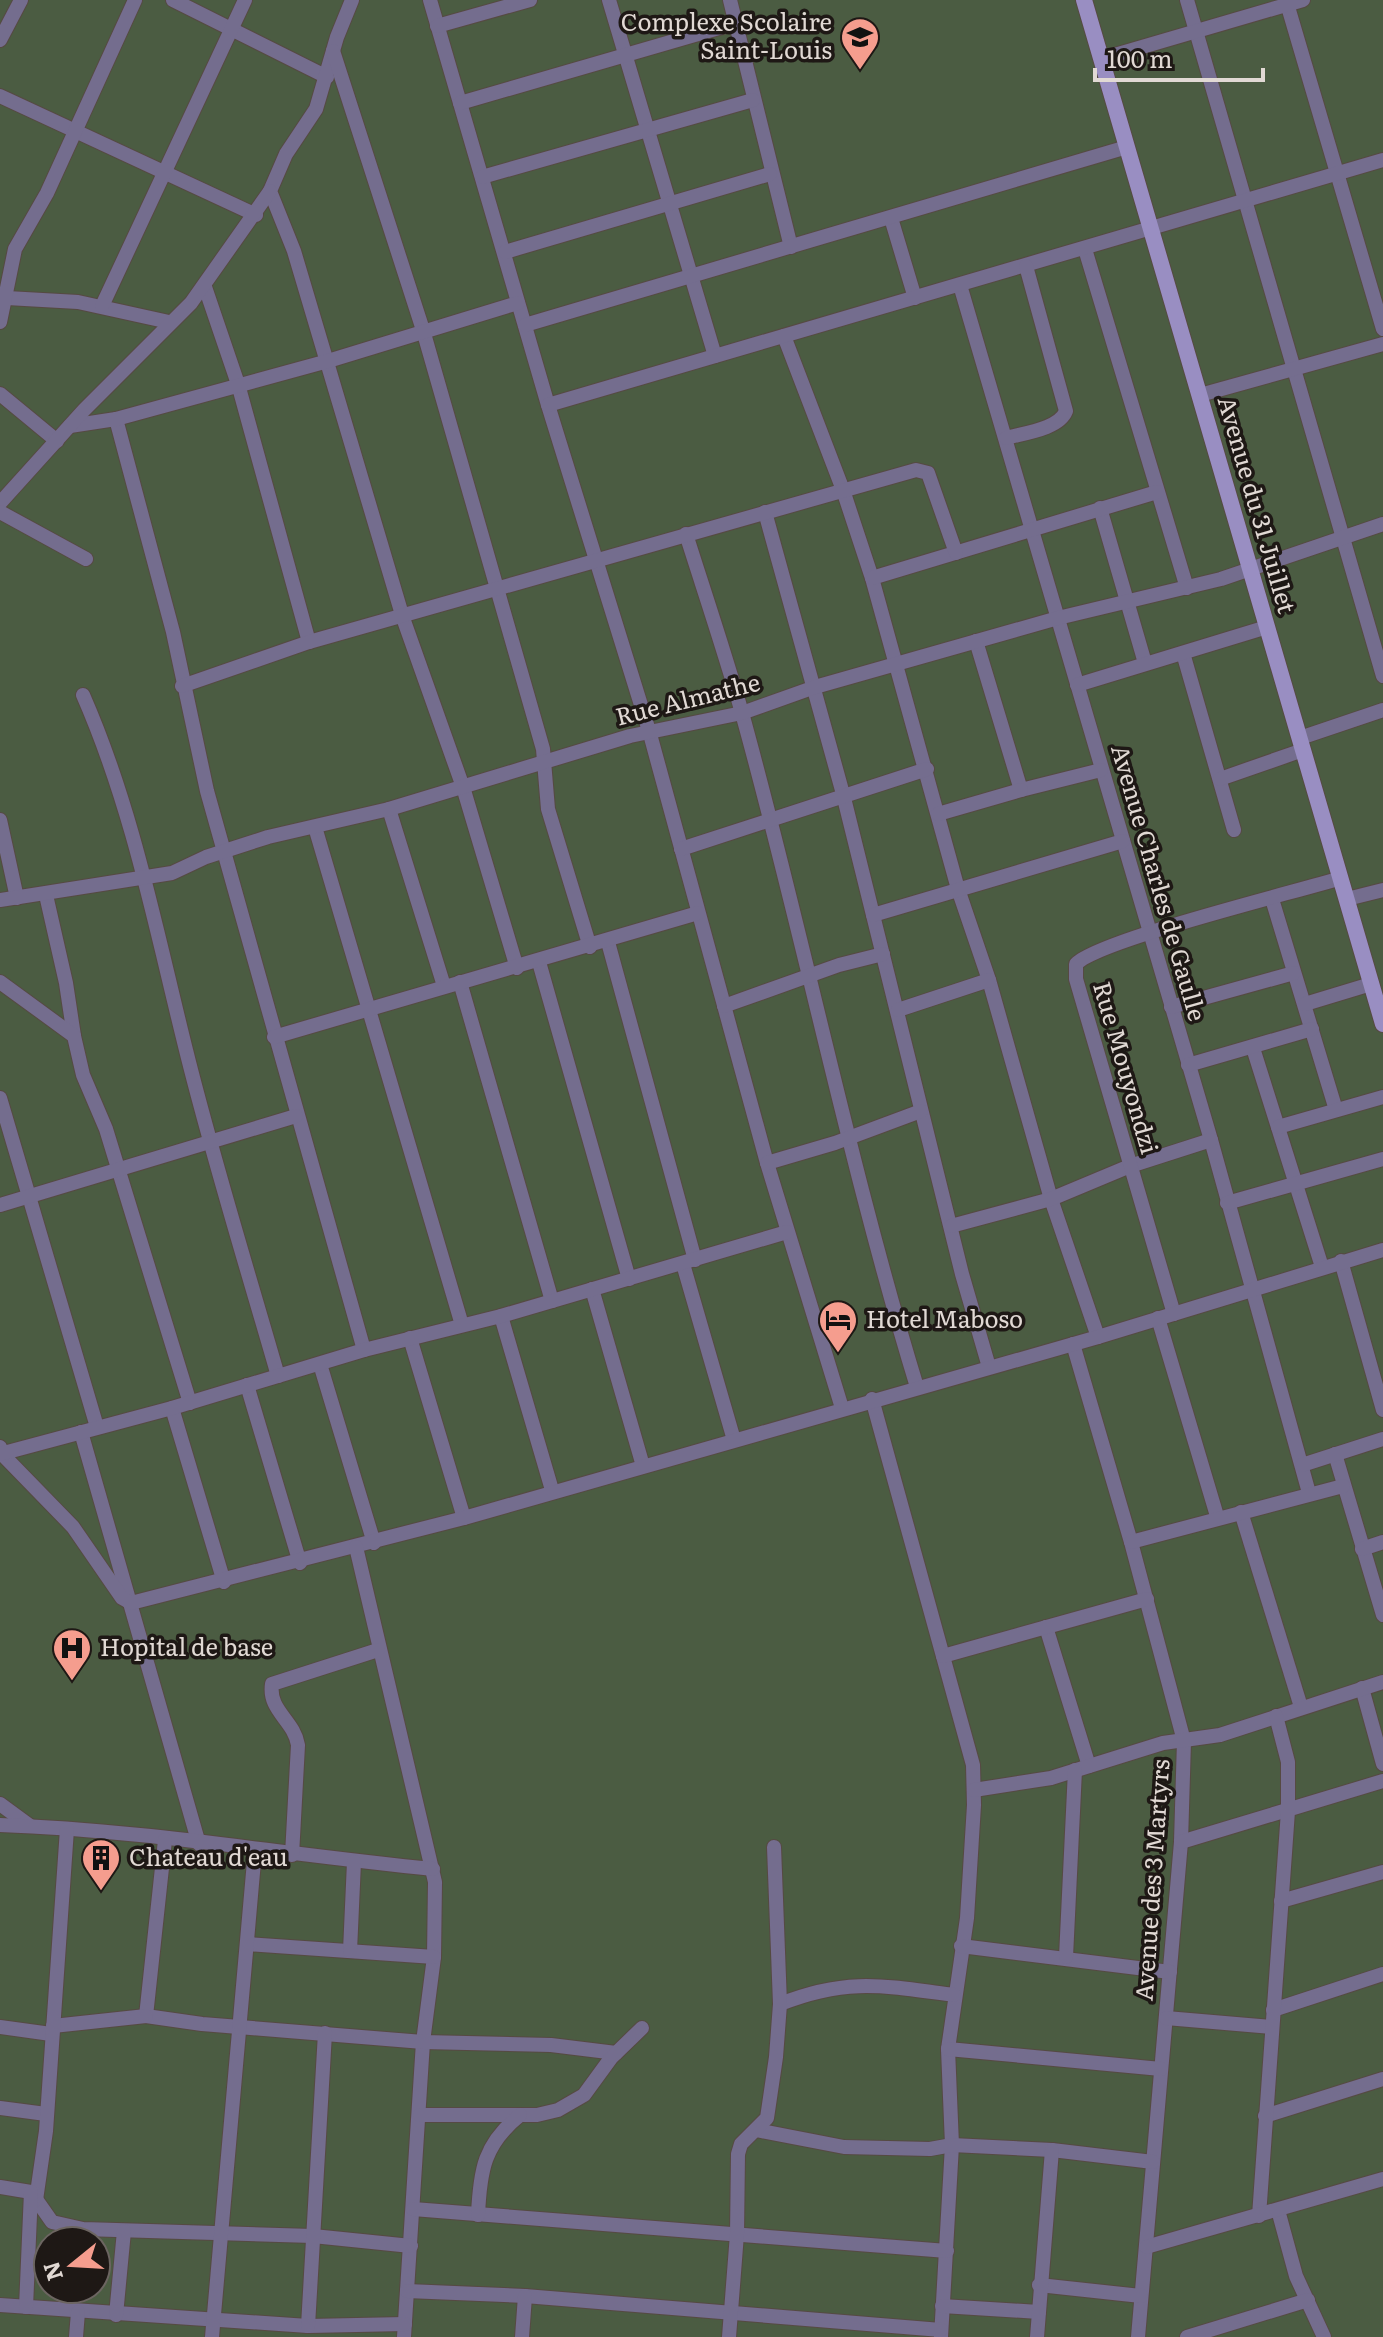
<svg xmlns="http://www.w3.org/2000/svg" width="1383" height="2337" font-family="Literata,serif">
<rect width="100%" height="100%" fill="#3b2f27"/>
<!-- green -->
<path fill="#4b5c42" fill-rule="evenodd" d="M 0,0 L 1383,0 L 1383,2337 L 0,2337 ZM 48,2241 L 96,2241 L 96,2289 L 48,2289 Z"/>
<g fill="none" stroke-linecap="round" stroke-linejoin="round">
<!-- street casing -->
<g stroke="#564a43" stroke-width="16">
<g id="street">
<path d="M 173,0 L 327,77"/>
<path d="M 352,0 L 337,37 L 316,109 L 286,154 L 270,191 L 294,251 L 403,618 L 463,787 L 517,968"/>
<path d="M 430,0 L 548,405 L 650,734 L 767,1163 L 842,1408"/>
<path d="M 609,0 L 715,356"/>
<path d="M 730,0 L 791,247"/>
<path d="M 1187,0 L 1383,676"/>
<path d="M 1286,0 L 1383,329"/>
<path d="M 437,26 L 530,0"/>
<path d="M 0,40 L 21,0"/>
<path d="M 333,51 L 423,330 L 543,749 L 548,809 L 590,947"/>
<path d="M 1101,59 L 1303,0"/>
<path d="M 0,96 L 256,215"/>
<path d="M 460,103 L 736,23"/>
<path d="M 482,177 L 753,100"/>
<path d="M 891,218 L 915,298"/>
<path d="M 1085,249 L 1187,588"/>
<path d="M 505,252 L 770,174"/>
<path d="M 960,285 L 1211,1140 L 1309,1493"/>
<path d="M 205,287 L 238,384 L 309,642"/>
<path d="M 7,298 L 78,302 L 169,322"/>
<path d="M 102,306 L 245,0"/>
<path d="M 0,322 L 15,249 L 47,193 L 135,0"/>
<path d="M 525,325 L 1127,147"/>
<path d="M 784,336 L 843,490 L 872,578 L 958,889 L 989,980 L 1051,1199 L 1098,1337"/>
<path d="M 0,394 L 57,441"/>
<path d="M 1200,395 L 1383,344"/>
<path d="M 548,405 L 1383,160"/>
<path d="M 116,419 L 173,632 L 207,791 L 364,1350"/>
<path d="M 70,426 L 116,419 L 328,361 L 518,303"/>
<path d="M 1006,438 C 1024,433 1059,429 1066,411 L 1026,266"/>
<path d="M 0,503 L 84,410 L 191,303 L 270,191"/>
<path d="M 1100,508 L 1145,663"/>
<path d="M 0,512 L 86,559"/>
<path d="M 765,512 L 843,794 L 962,1274 L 989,1367"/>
<path d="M 686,534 C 705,594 725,653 742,713 C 804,937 849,1165 917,1387"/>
<path d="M 872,578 L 1157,492"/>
<path d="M 976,641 L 1021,790 L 1101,770"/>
<path d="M 1183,653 L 1234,830"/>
<path d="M 1077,685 L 1267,627"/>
<path d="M 182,686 L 309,642 L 916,470 L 928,473 L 956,553"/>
<path d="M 83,695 C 133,809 156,930 186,1050 C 213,1159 247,1268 278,1376"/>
<path d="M 1300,738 L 1383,710"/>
<path d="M 1220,779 L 1303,750"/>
<path d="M 389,809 L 444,986"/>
<path d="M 938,814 L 1021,790"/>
<path d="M 0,820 L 17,898"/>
<path d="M 315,827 L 462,1325"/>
<path d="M 681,849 L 927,769"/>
<path d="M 46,895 L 66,983 L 74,1036"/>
<path d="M 1272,899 L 1336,1110"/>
<path d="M 1347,899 L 1383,890"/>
<path d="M 0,900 L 172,873 L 206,857 L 268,837 L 389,809 L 630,736 L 742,713 L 815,687 L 1058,618 L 1221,579 L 1383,524"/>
<path d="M 873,915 L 1123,841"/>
<path d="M 608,942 L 695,1260"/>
<path d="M 539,962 L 629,1279"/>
<path d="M 0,982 L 74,1036 L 83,1075 L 106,1129 L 190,1403"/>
<path d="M 460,982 L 552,1301"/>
<path d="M 1305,1004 L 1371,984"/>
<path d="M 724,1006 L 839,965 L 883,954"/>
<path d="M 1171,1007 L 1294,973"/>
<path d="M 898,1010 L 989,980"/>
<path d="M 274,1037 L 698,913"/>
<path d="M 1253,1048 L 1322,1267"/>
<path d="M 1188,1065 L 1312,1029"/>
<path d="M 0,1098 L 97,1427"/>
<path d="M 1278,1127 L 1383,1097"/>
<path d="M 767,1163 L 835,1143 L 921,1111"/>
<path d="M 1227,1203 L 1383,1159"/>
<path d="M 0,1205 L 296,1116"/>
<path d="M 951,1226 L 1051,1199 L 1130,1166 L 1211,1140"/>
<path d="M 1341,1261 L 1383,1410"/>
<path d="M 683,1264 L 734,1440"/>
<path d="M 592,1289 L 643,1466"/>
<path d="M 1174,1314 L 1076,979 L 1076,964 C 1099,940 1296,892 1341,878"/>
<path d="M 501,1316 L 552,1490"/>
<path d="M 1158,1318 L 1217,1516"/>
<path d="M 410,1338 L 464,1518"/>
<path d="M 1073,1344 L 1131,1542 L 1184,1741 L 1181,1842 L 1138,2337"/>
<path d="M 320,1364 L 374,1543"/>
<path d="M 247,1385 L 300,1563"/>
<path d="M 872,1399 L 973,1765 L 974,1805 L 967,1918 L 948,2049 L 952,2145 L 941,2337"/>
<path d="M 172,1408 L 224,1582"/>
<path d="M 81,1432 L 199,1844"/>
<path d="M 0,1447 L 2,1454 L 73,1527 L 122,1598 L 131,1603 L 464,1518 L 1098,1337 L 1383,1250"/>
<path d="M 0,1454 L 172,1408 L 364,1350 L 501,1316 L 787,1232"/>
<path d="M 1335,1454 L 1383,1615"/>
<path d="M 1302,1465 L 1383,1439"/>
<path d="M 1241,1512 L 1301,1707"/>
<path d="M 1131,1542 L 1343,1486"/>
<path d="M 356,1547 L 435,1882 L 434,1957 L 423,2042 L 404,2337"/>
<path d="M 1362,1549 L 1383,1542"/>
<path d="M 1046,1627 L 1089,1766"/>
<path d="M 943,1656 L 1147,1599"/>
<path d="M 1362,1688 L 1383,1764"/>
<path d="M 974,1790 L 1051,1778 L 1163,1743 L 1220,1735 L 1383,1682"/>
<path d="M 0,1804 L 30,1826"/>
<path d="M 0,1825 C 144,1830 289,1855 433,1869"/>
<path d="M 165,1840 L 146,2016 L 202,2024 L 423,2042 L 551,2045 L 616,2053"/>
<path d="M 1181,1842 L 1383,1781"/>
<path d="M 292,1855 L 298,1745 C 294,1720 268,1711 272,1684 L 378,1650"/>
<path d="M 1281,1901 L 1383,1872"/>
<path d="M 247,1944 L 434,1957"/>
<path d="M 961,1946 L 1170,1972"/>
<path d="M 350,1951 L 354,1862"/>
<path d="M 1066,1957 L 1075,1770"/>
<path d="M 780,2004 C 848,1977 885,1986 954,1995"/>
<path d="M 1273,2010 L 1383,1974"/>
<path d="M 1166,2018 L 1272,2027"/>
<path d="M 53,2026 L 146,2016"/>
<path d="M 0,2027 L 51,2034"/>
<path d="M 948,2049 L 1161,2069"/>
<path d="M 0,2108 L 46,2114"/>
<path d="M 420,2115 L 537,2115 L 558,2110 L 584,2095 L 611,2058 L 642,2028"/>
<path d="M 1265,2116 L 1383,2079"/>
<path d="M 756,2130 L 844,2147 L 930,2149 L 952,2145 L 1052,2150 L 1153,2162"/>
<path d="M 0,2187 L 31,2192 L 52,2222 L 83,2229 L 313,2236 L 411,2246"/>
<path d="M 36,2200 L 46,2131 L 67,1829"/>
<path d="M 413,2209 L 947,2251"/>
<path d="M 1278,2210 L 1296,2276 L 1324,2337"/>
<path d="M 478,2215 C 480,2170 484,2144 520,2115"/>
<path d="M 1259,2216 L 1288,1811 L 1288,1762 L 1276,1716"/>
<path d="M 1146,2247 L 1383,2179"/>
<path d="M 1039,2285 L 1141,2296"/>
<path d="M 407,2291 L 525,2296 L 941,2330"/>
<path d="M 0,2305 L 308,2326 L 405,2324"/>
<path d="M 942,2306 L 1039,2312"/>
<path d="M 26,2307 L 31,2192"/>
<path d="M 116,2315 L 124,2231"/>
<path d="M 308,2326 L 325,2033"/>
<path d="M 76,2337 L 78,2312"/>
<path d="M 212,2337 L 255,1850"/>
<path d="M 522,2337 L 525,2296"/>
<path d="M 729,2337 L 737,2234 L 738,2154 L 741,2144 L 767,2118 L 776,2057 L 780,2004 L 774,1847"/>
<path d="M 1037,2337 L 1052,2150"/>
<path d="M 1187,2337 L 1308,2300"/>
</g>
</g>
<!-- secondary casing -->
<g stroke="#564a43" stroke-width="18">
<path id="secondary" d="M 1084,0 L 1383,1024"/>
</g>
<!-- street -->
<use href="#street" stroke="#746d8e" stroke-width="14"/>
<!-- secondary -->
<use href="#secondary" stroke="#998ec2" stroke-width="16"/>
</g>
<!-- icons -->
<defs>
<g id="school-pin" transform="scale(2)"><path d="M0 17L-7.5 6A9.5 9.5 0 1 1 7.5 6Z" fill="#f59d8e" stroke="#1e1815"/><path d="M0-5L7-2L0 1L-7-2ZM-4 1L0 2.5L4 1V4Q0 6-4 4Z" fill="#111"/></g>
<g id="hotel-pin" transform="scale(2)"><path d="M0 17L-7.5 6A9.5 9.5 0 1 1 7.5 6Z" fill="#f59d8e" stroke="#1e1815"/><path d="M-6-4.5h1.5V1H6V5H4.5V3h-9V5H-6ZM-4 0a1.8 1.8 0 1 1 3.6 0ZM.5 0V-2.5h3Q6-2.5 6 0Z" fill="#111"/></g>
<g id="hospital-pin" transform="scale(2)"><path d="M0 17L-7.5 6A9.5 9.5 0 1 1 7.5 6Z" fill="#f59d8e" stroke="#1e1815"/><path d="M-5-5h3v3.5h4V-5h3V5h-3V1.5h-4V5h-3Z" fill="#111"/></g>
<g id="building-pin" transform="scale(2)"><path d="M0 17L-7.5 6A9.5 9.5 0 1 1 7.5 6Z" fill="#f59d8e" stroke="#1e1815"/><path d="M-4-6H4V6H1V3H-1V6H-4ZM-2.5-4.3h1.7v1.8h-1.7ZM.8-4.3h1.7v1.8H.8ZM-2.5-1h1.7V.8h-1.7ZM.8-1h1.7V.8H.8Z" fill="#111"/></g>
</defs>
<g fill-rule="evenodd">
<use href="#school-pin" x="860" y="37"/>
<use href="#hotel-pin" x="838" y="1320"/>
<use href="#hospital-pin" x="72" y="1648"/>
<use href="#building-pin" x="101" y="1858"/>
</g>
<g text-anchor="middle" stroke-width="7" stroke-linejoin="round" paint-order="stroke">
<!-- poi labels -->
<g font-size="24" fill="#e1d9d4" stroke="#1e1815" text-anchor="start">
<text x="832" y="31" text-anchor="end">Complexe Scolaire<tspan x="832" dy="28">Saint-Louis</tspan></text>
<text x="866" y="1328">Hotel Maboso</text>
<text x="100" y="1656">Hopital de base</text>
<text x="129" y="1866">Chateau d'eau</text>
</g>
<!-- street labels -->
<g font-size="24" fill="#e1d9d4" stroke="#1e1815">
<text transform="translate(1256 505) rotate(74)" y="8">Avenue du 31 Juillet</text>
<text transform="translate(688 700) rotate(-14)" y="8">Rue Almathe</text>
<text transform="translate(1158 883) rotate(74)" y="8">Avenue Charles de Gaulle</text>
<text transform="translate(1125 1068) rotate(74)" y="8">Rue Mouyondzi</text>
<text transform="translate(1153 1880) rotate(-86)" y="8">Avenue des 3 Martyrs</text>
</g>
</g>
<!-- north arrow -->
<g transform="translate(72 2265) rotate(252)"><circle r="38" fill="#1e1815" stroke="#6c6561" stroke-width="2"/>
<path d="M0-6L14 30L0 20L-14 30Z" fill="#f59d8e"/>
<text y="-12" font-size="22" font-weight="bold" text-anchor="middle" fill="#e1d9d4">N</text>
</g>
<!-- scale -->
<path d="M1095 68v12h168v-12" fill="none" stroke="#e1d9d4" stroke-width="4"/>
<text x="1107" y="68" font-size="24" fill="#e1d9d4" stroke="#1e1815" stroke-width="6" paint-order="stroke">100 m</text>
</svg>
